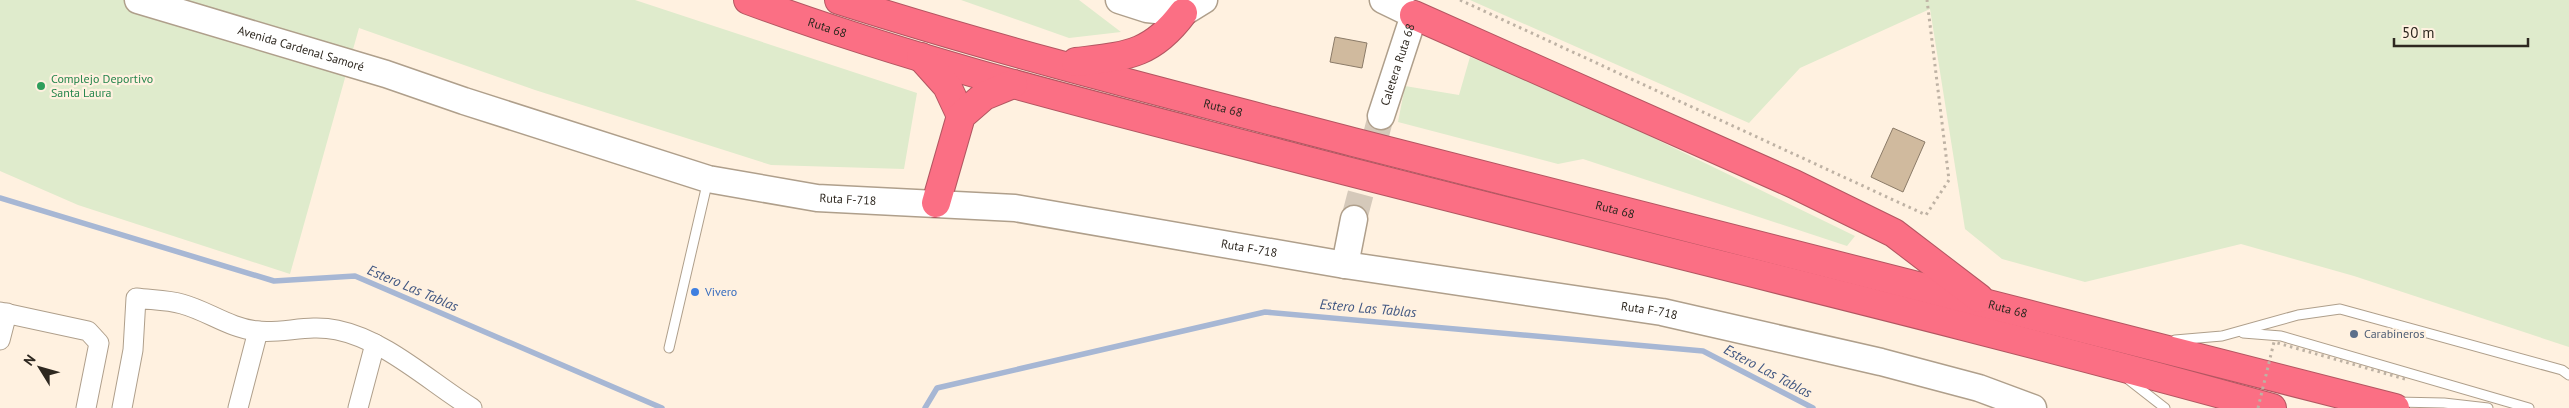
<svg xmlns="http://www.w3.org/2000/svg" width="2569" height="408" font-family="'PT Sans',sans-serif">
<rect width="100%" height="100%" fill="#fff1e0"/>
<!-- green -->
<g fill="#dfebcc">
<path d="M 0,0 L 635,0 L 917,93 L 904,169 L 771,165 L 535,90 L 359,28 L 290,274 L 78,205 L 0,171 Z"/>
<path d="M 961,0 L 1079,0 L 1121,32 L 1069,38 Z"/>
<path d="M 1470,0 L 2569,0 L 2569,347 L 2354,276 L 2241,244 L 2085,282 L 2002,259 L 1965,229 L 1930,9 L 1800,68 L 1749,123 Z"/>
<path d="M 1470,57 L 1569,97 L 1855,236 L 1847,246 L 1583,159 L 1558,164 L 1398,122 L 1405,86 L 1459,95 Z"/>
</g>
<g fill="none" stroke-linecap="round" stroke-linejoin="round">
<!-- stream -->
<g stroke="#a7b7d4" stroke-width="5.5">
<path d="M 0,198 L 274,281 L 355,276 L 662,408"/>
<path d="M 925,408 L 937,388 L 1265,312 L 1703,351 L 1813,408"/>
</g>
</g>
<!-- building -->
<g fill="#d0ba9e" stroke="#8b7b68">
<path d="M 1335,37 L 1367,43 L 1362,68 L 1330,62 Z"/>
<path d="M 1893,128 L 1925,142 L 1903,192 L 1871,177 Z"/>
</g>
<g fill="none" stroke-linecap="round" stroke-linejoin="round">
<!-- secondary-tunnel -->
<path stroke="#d5c9ba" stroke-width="26" stroke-dasharray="26 13" stroke-linecap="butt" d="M 1354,219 L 1381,116"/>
<!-- lane casing -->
<g stroke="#af9f8b" stroke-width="11">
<g id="lane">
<path d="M 2243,333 L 2281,336 L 2529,408"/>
<path d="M 2175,340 L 2222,336 L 2298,315 L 2340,309 L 2562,370 L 2569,375"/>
<path d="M 669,348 L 708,180"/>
<path d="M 2129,380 L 2165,408"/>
<path d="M 2396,402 L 2444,403 L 2488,408"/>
</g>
</g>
<!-- street casing -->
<g stroke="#af9f8b" stroke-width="21">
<g id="street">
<path d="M 0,312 L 88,331 L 99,343 L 86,408"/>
<path d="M 0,340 L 7,313"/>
<path d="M 122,408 L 133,350 L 136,298 C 151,300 168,300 182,304 C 208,311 229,328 257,331 C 283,334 308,324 337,330 C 386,340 430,382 472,408"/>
<path d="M 238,408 L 258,331"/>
<path d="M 358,408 L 375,344"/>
</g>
</g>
<!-- secondary casing -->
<g stroke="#af9f8b" stroke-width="29">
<g id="secondary">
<path id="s1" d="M 138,0 L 386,74 L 464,101 L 708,179 L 817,198 L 1015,208 L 1345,265 L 1662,312 L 1881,362 L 1979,388 L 2033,408"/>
<path d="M 1119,0 L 1147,9 L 1183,13 L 1204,0"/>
<path id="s2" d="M 1381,116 L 1414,15 L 1383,0"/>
<path d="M 1345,265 L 1354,219"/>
</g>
</g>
<!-- highway casing -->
<g stroke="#b35661" stroke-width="30">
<g id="highway">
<path id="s3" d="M 748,0 C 926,66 1112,110 1296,158 C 1621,242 1948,318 2272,408"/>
<path id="s4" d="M 839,0 C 1008,54 1181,97 1353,142 C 1700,233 2048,318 2395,408"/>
<path d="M 1414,15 L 1794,184 L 1894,233 L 1979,298"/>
<path d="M 921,57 L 947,86 L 961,116"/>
<path d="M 1076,62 C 1125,56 1151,56 1183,13"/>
<path d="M 936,203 L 961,116 L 984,96 L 1013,84"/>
</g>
</g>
<!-- path -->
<path stroke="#beb2a4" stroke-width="3" stroke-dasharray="2.5 4" stroke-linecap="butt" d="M 1460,0 L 1926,215 L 1949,180 L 1927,0"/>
<!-- lane -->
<use href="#lane" stroke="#fff" stroke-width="9"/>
<!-- street -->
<use href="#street" stroke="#fff" stroke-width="19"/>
<!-- secondary -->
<use href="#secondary" stroke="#fff" stroke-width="26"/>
<!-- highway -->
<use href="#highway" stroke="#fb6f84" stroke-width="28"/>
<!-- path-bridge -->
<path stroke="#beb2a4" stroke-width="3" stroke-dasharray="2.5 4" stroke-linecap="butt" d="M 2258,408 L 2274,342 L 2405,379"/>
</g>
<!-- markers -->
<circle fill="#2e9e5b" stroke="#fff1e0" stroke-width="2" cx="41" cy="86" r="5"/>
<circle fill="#3f7fe0" stroke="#fff1e0" stroke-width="2" cx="695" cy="292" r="5"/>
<circle fill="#5c6f8a" stroke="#fff1e0" stroke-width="2" cx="2354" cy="334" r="5"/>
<g text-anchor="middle" stroke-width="4.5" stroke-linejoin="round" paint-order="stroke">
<!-- street labels -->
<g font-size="12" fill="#2e2820" stroke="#fff1e0">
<text dy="4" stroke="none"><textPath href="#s3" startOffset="84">Ruta 68</textPath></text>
<text dy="4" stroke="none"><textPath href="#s1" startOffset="170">Avenida Cardenal Samoré</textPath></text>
<text dy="4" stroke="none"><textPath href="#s2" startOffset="54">Caletera Ruta 68</textPath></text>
<text dy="4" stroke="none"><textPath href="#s4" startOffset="399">Ruta 68</textPath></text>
<text dy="4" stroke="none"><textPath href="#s1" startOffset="739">Ruta F-718</textPath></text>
<text dy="4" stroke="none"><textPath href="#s4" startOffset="804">Ruta 68</textPath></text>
<text dy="4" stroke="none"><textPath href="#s1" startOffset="1144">Ruta F-718</textPath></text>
<text dy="4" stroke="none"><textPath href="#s1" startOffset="1549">Ruta F-718</textPath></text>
<text dy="4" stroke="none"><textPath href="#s4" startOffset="1209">Ruta 68</textPath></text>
</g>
<!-- leisure labels -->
<g font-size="12" fill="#27864d" stroke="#fff1e0" text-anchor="start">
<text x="51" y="83">Complejo Deportivo<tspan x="51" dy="14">Santa Laura</tspan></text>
</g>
<!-- shop labels -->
<g font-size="12" fill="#366cbe" stroke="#fff1e0" text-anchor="start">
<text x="705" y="296">Vivero</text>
</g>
<!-- service labels -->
<g font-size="12" fill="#4e5e75" stroke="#fff1e0" text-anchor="start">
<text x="2364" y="338">Carabineros</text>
</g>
<!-- water labels -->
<g font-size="14" font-style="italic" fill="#415782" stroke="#fff1e0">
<text transform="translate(413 288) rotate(23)" y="5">Estero Las Tablas</text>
<text transform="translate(1368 308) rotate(5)" y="5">Estero Las Tablas</text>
<text transform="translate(1768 371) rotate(28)" y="5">Estero Las Tablas</text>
</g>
</g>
<!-- north arrow -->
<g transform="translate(40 368) rotate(307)" stroke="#fff1e0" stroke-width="4" paint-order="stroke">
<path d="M0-4L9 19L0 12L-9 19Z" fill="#2e2820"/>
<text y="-8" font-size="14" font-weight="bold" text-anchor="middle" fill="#2e2820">N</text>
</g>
<!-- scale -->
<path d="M2394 38v8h134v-8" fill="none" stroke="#2e2820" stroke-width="2.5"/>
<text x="2402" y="38" font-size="15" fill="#2e2820" stroke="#fff1e0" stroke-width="4" paint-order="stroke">50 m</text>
</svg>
